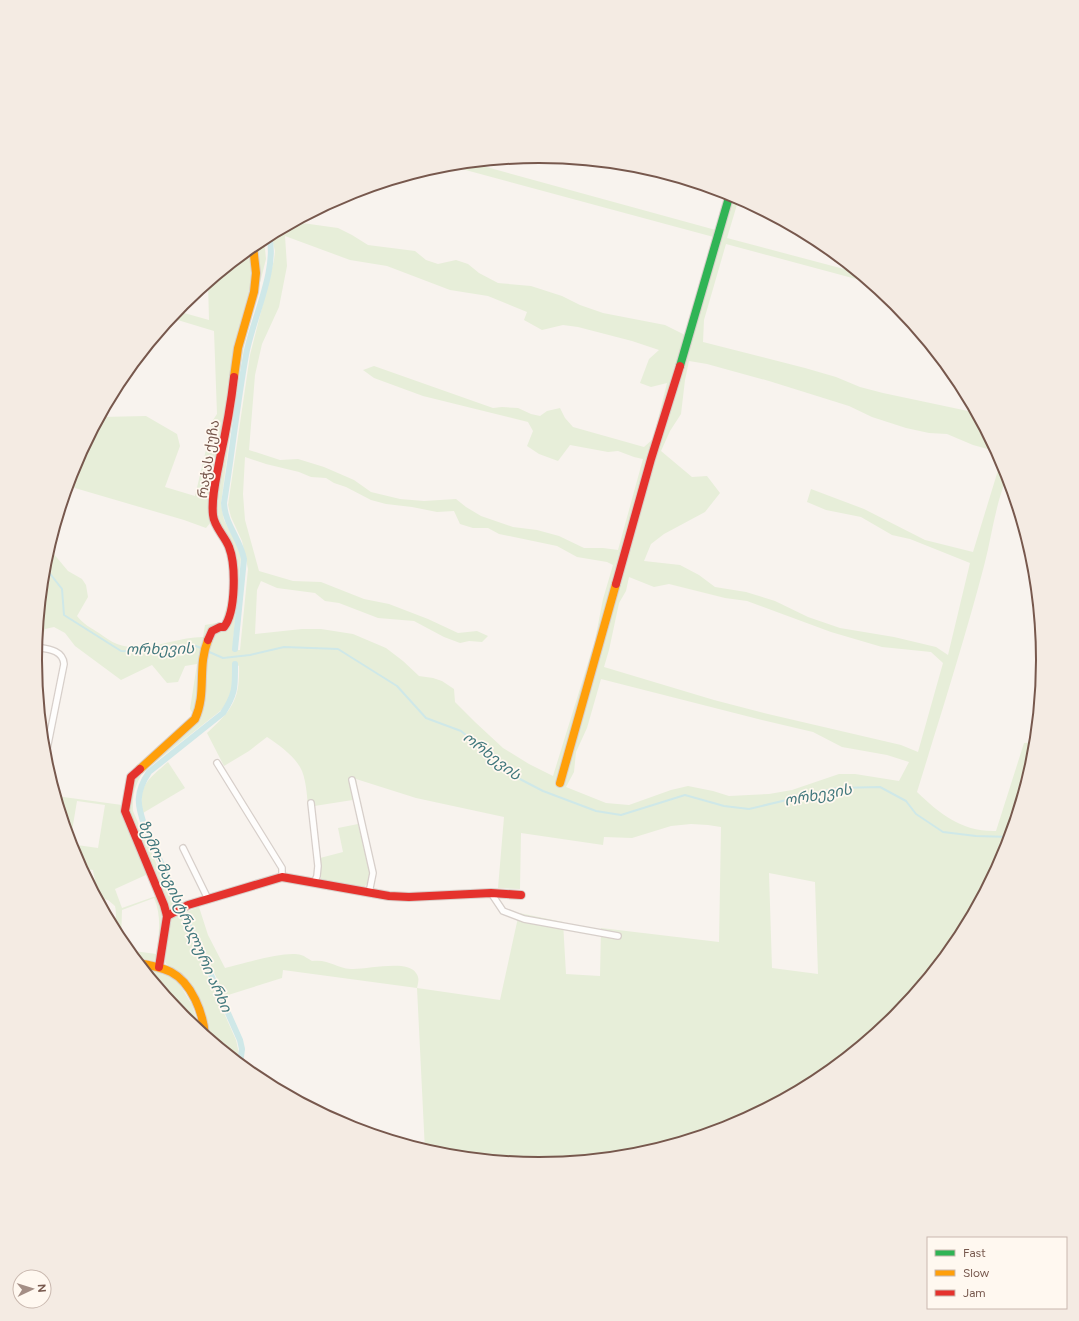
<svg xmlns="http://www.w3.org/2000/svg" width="1079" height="1321" font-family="Figtree,'Noto Sans Georgian',sans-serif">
<rect width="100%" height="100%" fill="#f8f3ee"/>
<!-- green -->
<g fill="#e7eed9" fill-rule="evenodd">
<path d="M 472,163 L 723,232 L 734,195 L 739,198 L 727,238 L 859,273 L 871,283 L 726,244 L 704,320 L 703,342 L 805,368 L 836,377 L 860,387 L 883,393 L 968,411 L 979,418 L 1006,468 L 1008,475 C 995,504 992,536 984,566 C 964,642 940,717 917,792 C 940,814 962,832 996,831 L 1024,743 L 1036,742 L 1034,759 L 1006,854 L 959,941 L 896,1017 L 820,1080 L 732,1127 L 638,1155 L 539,1165 L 441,1155 L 425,1151 L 417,988 L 283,970 L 282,978 L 225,996 L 186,912 L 199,907 L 208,935 L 225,968 C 242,964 286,950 301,955 C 305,956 308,959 312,961 C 330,959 335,968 351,969 C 366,970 407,959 416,973 C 420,978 418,983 417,988 L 500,1000 L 519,913 L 563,922 L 566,974 L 600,976 L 601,928 L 719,942 L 721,827 L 708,825 L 691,824 L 671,826 L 632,838 L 604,837 L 603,845 L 521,833 L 520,889 L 498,888 L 504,817 L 416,798 L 356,779 L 359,799 L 308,807 C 307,795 306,777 300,767 C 292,754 279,745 267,737 L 249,751 L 224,766 L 207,733 C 232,710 240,700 239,666 L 233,663 C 232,682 235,690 224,708 L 143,772 C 135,785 132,796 133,811 L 176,908 L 170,911 L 128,810 L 131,782 L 197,721 L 190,709 L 197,664 L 185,666 L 178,682 L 167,683 L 152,665 L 121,680 L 75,646 L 65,633 L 54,627 L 45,629 L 41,644 L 37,643 L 45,562 L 48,551 L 53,553 L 68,571 L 82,579 L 86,585 L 88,597 L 77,616 C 83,624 91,628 99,633 C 105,637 111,642 117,644 C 145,654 175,637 203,637 L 205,625 L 222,622 C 225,611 229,600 231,589 C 235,565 223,543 211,522 L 206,528 L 184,520 L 68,486 L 73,467 L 100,417 L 146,416 L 177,434 L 180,446 L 165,487 L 195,496 L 213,420 L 217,414 L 214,331 L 171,318 L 177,311 L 209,320 L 208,283 L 259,241 L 264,238 L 266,259 L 244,346 L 230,434 L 221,504 L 224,520 L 236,543 L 241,556 L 233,643 L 234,650 L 240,650 L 248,569 L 242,541 L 231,517 L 228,505 L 250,355 L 274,260 L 275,251 L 271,235 L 295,222 L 338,228 L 352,235 L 368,245 L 415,251 L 426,260 L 438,264 L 456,260 L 468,264 L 479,273 L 498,283 L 531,286 L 562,296 L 580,305 L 603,313 L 665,325 L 691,338 L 721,239 L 447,165 ZM 285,236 L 350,260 L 387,266 L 450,290 L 488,296 L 527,312 L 524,320 L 542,330 L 563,325 L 578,327 L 632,341 L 659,350 L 649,359 L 640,383 L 651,387 L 667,383 L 653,439 L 644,447 L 573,427 L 565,418 L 560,408 L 547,411 L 540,416 L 531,414 L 518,408 L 502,407 L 493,408 L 374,366 L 363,370 L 374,378 L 423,396 L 528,422 L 533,431 L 527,446 L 539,454 L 558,461 L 570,445 L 608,452 L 618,451 L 634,457 L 643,459 L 618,550 L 603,548 L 584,548 L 559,536 L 537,530 L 513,527 L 481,516 L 466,507 L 456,499 L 424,501 L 400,499 L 371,492 L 354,480 L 324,467 L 298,459 L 280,460 L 249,450 L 255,375 L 262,344 L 279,307 L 287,266 ZM 689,361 L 707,364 L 769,381 L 849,406 L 872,417 L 906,428 L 929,433 L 947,434 L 973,445 L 995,451 L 999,467 L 973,552 L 925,540 L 864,509 L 811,489 L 807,502 L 826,510 L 861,517 L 892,535 L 910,539 L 970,563 L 948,655 L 936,647 L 894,637 L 840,628 L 808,617 L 775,601 L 746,592 L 715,587 L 699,575 L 680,565 L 644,561 L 651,544 L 664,534 L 705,512 L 720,493 L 707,476 L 692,477 L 661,451 L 670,431 L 681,414 L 685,380 ZM 245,457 L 266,464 L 299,472 L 311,477 L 326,478 L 334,483 L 346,487 L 371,500 L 386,504 L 412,507 L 437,512 L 454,511 L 460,524 L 473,528 L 488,528 L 499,534 L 557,546 L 577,557 L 607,562 L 613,565 L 603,599 L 595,640 L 553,776 L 529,764 L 503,748 L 475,722 L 455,702 L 454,689 L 442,681 L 433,678 L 419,676 L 403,661 L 386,648 L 353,634 L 321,629 L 302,629 L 255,634 L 257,590 L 261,581 L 277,588 L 315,593 L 325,601 L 339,603 L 378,618 L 414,621 L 444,637 L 460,643 L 469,641 L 482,642 L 488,636 L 477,631 L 458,633 L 428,619 L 389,604 L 364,599 L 321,582 L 293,581 L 259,571 L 245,520 L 243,494 ZM 629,577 L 654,587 L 669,584 L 725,598 L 747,601 L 831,632 L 882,647 L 931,652 L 943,663 L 918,752 L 901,745 L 768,714 L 714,700 L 604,667 L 609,650 L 619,603 L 626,591 ZM 601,679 L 762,720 L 813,732 L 842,747 L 887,755 L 909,762 L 899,781 L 855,774 L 839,774 L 792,790 L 769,794 L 729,796 L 713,791 L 688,786 L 671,790 L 629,805 L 606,803 L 566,787 L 574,772 L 576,752 L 587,728 ZM 769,873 L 815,882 L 818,974 L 772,968 Z"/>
<path d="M 168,762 L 185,788 L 143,813 C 137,785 149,779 168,762 Z"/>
<path d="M 56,796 L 122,805 L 148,874 L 115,889 L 122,908 L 156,896 L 162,914 L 157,962 L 134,957 L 127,950 L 156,954 C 159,935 162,916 154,898 L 122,910 L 121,942 C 112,929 118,920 115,906 L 108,900 L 97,898 L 94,892 L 96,886 L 93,870 L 81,868 L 73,853 L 70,844 L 98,848 L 105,805 L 77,801 L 70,843 Z"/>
<path d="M 358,824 L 370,874 L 368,883 L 364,887 L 357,888 L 321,881 L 320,858 L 343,852 L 338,828 Z"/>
<path d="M 180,914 L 236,1040 L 239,1054 L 237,1062 L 209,1039 C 207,1021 202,1006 194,990 C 192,987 191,982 188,979 C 183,974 168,968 165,962 L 169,922 L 173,918 Z"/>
<path d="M 142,968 L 158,969 L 172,977 L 180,985 L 192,1005 L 201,1032 L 183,1017 Z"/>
</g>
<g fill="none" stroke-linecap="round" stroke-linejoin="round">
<!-- stream -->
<g stroke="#cfe8e8" stroke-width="2">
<path d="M 44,566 L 62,589 L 64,615 L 121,651 L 164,652 L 196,646 L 203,649"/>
<path d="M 207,651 L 223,658 L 250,655 L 284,647 L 338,649 L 397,686 L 426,718 L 461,731 L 516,777 L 543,791 L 596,811 L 621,815 L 685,795 L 724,806 L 749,809 L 837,788 L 880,787 L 906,801 L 916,814 L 943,832 L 976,836 L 1011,837"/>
</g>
<!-- canal -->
<g stroke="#cfe8e8" stroke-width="6">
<path d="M 235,649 L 244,559 C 240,538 225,525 224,503 C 232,454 237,404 246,355 C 252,320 278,269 269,236"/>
<path d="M 235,664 C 235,686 236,693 223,713 L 149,772 C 135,793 137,805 145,827 L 240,1040 L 242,1049 L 240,1064"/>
</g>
<!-- street casing -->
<g stroke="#d7cfca" stroke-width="8">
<g id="street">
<path d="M 36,647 C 48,649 63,650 64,664 L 45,759"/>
<path d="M 217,763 L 282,868 L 282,877"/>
<path d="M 352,780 L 373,873 L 369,893"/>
<path d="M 311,803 L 318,866 L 317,876 L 314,883"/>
<path d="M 183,848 L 208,899"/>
<path d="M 491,893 L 503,911 L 524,919 L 618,936"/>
</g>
</g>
<!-- fast casing -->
<g stroke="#d8cfca" stroke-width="10">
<path id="fast" d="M 680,366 L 730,194"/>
</g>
<!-- slow casing -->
<g stroke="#d8cfca" stroke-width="10">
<g id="slow">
<path d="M 234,377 L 238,348 L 254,292 L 256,273 L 253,246"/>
<path d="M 140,769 L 195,719 C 207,693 197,667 208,640"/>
<path d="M 560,783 L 616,584"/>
<path d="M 138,963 C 149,965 161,967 171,972 C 192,983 203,1013 205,1035"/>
</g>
</g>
<!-- jam casing -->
<g stroke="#d8cfca" stroke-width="10">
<g id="jam">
<path d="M 616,584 L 651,459 L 680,366"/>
<path d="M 208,640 L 212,631 L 220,627 L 224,627 C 236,612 236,565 229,547 C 225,536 214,527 213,515 C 211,496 217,476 220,458 C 226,431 231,404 234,377"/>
<path d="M 140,769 L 131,777 L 125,811 L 164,905 L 167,916 L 159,967"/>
<path d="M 167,916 L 188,905 L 282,877 L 389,896 L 409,897 L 491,893 L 521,895"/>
</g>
</g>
<!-- street -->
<use href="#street" stroke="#fefdfc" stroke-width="5.5"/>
<!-- fast -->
<use href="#fast" stroke="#30b455" stroke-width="8"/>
<!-- slow -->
<use href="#slow" stroke="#ff9f0a" stroke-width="8"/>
<!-- jam -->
<use href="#jam" stroke="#e5322d" stroke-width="8"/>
</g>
<g text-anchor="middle" stroke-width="3.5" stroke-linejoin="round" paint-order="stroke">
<!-- street labels -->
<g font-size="14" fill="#77584d" stroke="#fff8f0">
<text transform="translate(208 459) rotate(-81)" y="5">რაჭას ქუჩა</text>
</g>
<!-- water labels -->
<g font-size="15" font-style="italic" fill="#40777c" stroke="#fff8f0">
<text transform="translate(160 649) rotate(-1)" y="5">ორხევის</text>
<text transform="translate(492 756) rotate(38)" y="5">ორხევის</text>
<text transform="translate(818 795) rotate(-10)" y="5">ორხევის</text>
<text transform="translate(185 916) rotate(66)" y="5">ზემო-მაგისტრალური არხი</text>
</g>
</g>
<!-- crop -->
<path d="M0 0H1079V1321H0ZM42 660a497 497 0 1 1 994 0a497 497 0 1 1-994 0Z" fill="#f4ebe3" fill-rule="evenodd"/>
<path fill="none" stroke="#77584d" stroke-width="2" d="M42 660a497 497 0 1 1 994 0a497 497 0 1 1-994 0Z"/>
<!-- legend -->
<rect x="927" y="1237" width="140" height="72" fill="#fff8f0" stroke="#c9b8af"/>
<rect x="935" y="1250" width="20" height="6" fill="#30b455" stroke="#c9b8af"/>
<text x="963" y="1257" font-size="12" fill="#77584d">Fast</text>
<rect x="935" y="1270" width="20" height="6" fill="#ff9f0a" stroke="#c9b8af"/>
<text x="963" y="1277" font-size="12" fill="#77584d">Slow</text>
<rect x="935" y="1290" width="20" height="6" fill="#e5322d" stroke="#c9b8af"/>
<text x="963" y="1297" font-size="12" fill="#77584d">Jam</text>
<!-- north arrow -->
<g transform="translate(32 1289) rotate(86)"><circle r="19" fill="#fff8f0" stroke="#c9b8af"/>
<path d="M0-3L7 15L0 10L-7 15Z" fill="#a48e85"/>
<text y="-6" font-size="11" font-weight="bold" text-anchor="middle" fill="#77584d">N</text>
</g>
</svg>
